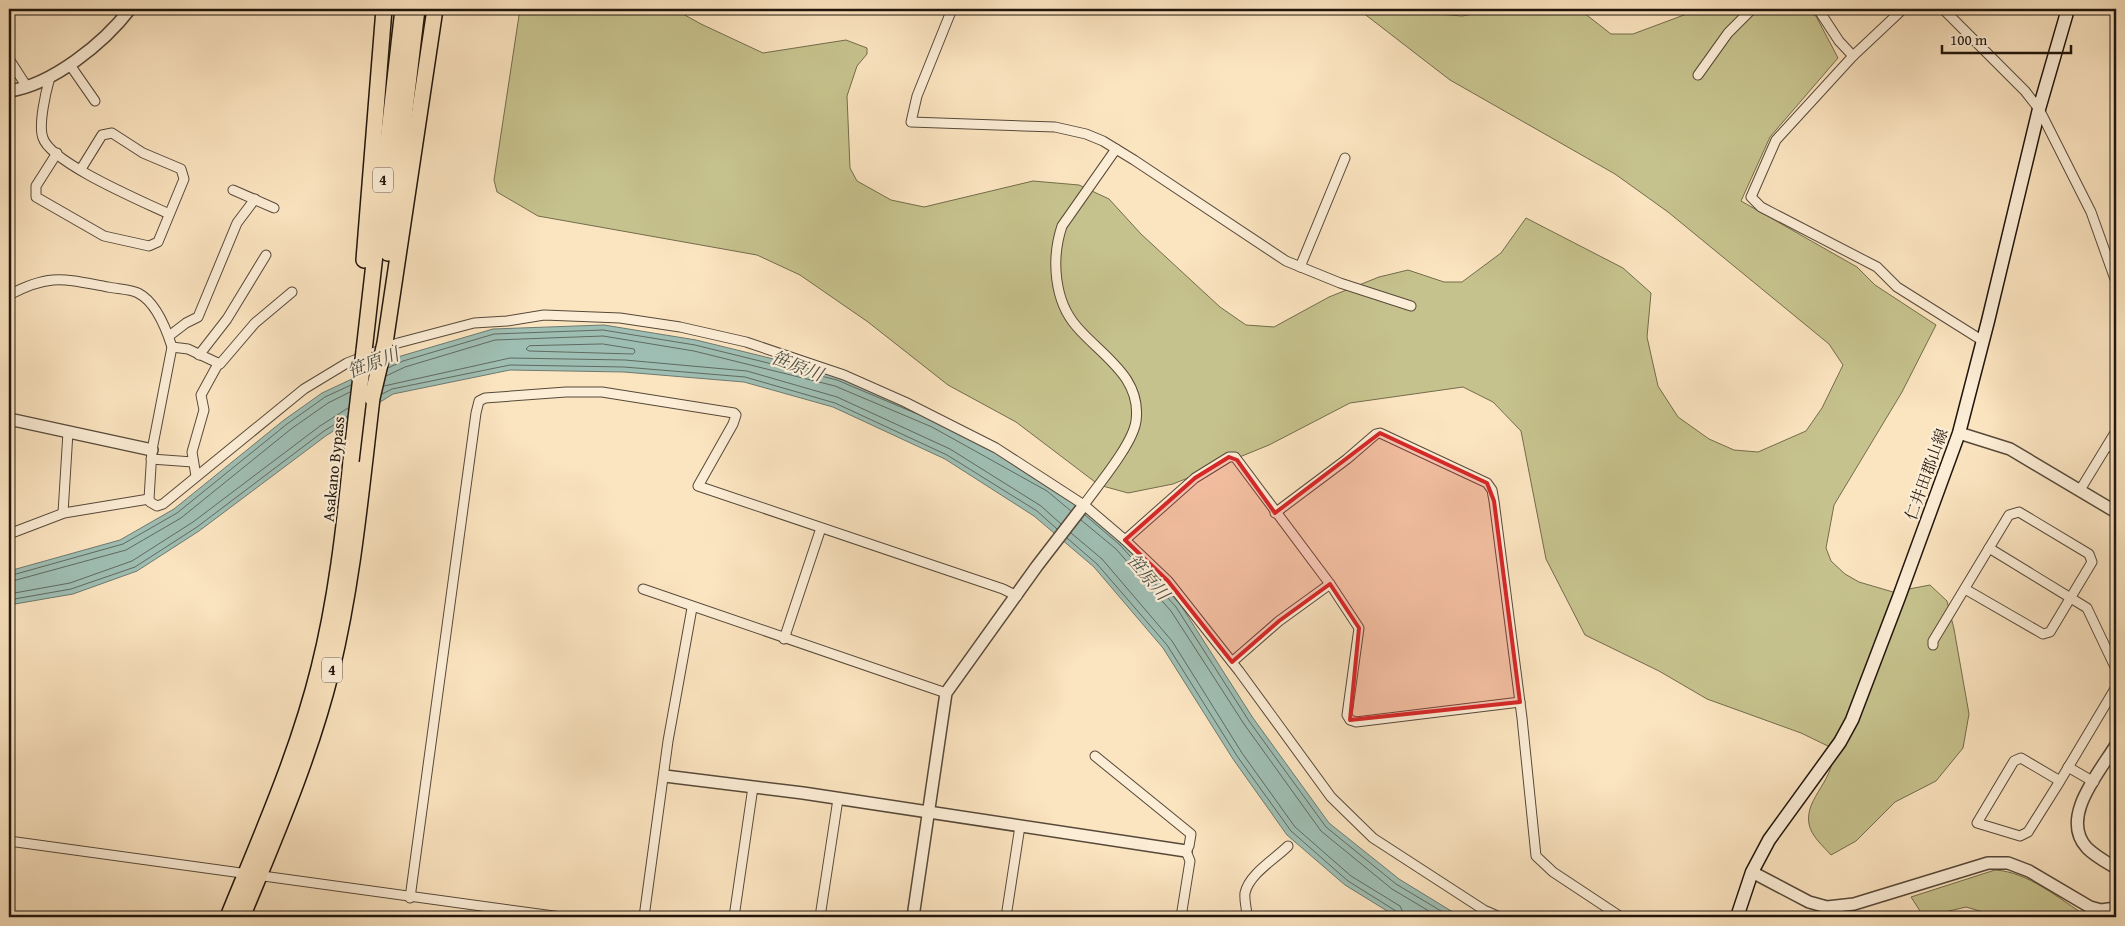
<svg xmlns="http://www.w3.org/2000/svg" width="2125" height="926" font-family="'Gentium Book Plus','Noto Serif JP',serif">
<rect width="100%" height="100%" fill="#fbe4c0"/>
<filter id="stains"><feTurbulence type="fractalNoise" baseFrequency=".004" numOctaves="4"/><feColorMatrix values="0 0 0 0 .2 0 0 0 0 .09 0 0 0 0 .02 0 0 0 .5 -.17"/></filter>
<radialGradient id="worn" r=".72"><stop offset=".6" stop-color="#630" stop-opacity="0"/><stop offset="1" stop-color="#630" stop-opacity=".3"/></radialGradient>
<!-- green -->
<g fill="#c6c28d" stroke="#736c4c">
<path d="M 520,9 L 674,9 L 701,24 L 763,53 L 846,40 L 867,48 L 867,54 L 857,66 L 847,96 L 850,168 L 857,181 L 891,200 L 924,207 L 1033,181 L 1079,185 L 1109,199 L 1141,234 L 1220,307 L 1246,325 L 1274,327 L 1329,297 L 1379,277 L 1408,270 L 1444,282 L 1462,282 L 1501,253 L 1526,218 L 1623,268 L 1651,293 L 1647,337 L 1658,386 L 1678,417 L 1709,439 L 1734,450 L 1758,452 L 1806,431 L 1822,408 L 1843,365 L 1829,344 L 1668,212 L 1615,174 L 1450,80 L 1358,9 L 1411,9 L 1414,12 L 1462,16 L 1502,9 L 1579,9 L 1611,34 L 1633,34 L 1700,9 L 1801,9 L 1816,16 L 1838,58 L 1770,137 L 1741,201 L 1857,267 L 1875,285 L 1936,325 L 1902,392 L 1834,505 L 1826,548 L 1831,561 L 1845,574 L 1859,582 L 1893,592 L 1930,585 L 1947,601 L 1954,629 L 1969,714 L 1963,748 L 1936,781 L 1895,802 L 1856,841 L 1831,855 C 1824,847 1811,836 1809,824 C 1804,797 1838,779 1832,748 L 1801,733 L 1707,699 L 1659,671 L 1585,635 L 1546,559 L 1521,431 L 1493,402 L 1463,387 L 1350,403 L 1269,445 L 1173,484 L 1128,493 L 1099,485 L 1016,422 L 948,385 L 868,322 L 800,275 L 757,255 L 538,216 L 497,192 L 494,180 Z"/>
<path d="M 1995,870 C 2029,872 2059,899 2088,917 L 2001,917 L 1966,907 L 1924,917 L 1911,897 Z"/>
</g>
<!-- water -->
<path fill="#9fbeb3" stroke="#6c7a70" d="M 604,325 L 696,340 L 839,375 L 936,417 L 1054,482 L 1124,541 L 1180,604 L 1253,718 L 1329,823 L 1399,879 L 1461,917 L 1397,917 L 1345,885 L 1287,835 L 1233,759 L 1163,648 L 1094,567 L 1034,516 L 945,459 L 833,407 L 744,382 L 624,372 L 510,370 L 393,394 L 327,435 L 199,531 L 137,571 L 73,594 L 9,605 L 9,571 L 120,540 L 174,509 L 284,420 L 322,393 L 401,356 L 493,329 Z"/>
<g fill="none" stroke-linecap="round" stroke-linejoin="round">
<!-- shore -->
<g stroke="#606a60" stroke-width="1">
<path d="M 603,344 L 634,349 L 635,352 L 633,354 L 529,351 L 526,349 L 529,346 Z"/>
<path d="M 388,368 L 403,361 L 494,334 L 603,330 L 695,345 L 837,380 L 915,413"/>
<path d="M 386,376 L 405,367 L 495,340 L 603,336 L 694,351 L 835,386 L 932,427 L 1047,491 L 1071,511"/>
<path d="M 384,386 L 510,358 L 625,360 L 747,371 L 837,397 L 950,449 L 1041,506 L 1061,524"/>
<path d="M 382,394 L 392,389 L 510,365 L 624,367 L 745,377 L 835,403 L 947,455 L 1037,511 L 1057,529"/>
<path d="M 1085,515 L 1120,545 L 1176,607 L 1249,721 L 1326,827 L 1396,884 L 1451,917"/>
<path d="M 1081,520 L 1116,549 L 1171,611 L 1244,724 L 1321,831 L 1392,889 L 1439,917"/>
<path d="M 1071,533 L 1102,559 L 1172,641 L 1242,753 L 1295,827 L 1351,876 L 1400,906 L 1405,917"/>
<path d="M 1067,538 L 1097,564 L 1167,645 L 1237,756 L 1291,831 L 1348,881 L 1396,911 L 1398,917"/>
<path d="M 9,576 L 123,544 L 177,513 L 287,424 L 325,397 L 351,385"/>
<path d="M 9,582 L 126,550 L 181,518 L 291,429 L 328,403 L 350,392"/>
<path d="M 9,594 L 70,583 L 132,561 L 193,522 L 320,426 L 348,408"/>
<path d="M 9,600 L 71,589 L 135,567 L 197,527 L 324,431 L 348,416"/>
</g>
<!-- minor casing -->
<g stroke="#574939" stroke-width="11">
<g id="minor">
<path d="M 952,9 L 917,96 L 911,122 L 1055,127 L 1086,134 L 1103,141 L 1134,160 L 1286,261 L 1340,283 L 1411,306"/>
<path d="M 1818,9 L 1839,41 L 1853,56"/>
<path d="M 1903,9 L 1853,56 L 1776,140 L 1751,197 L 1761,207 L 1877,267 L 1897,287 L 1983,341"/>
<path d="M 1943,9 L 2025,91 L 2039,109 L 2091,212 L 2116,282"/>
<path d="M 9,59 L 27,87"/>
<path d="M 70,65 L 95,101"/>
<path d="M 1698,75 L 1728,33 L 1752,9"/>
<path d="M 50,77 C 46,91 38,125 43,138 C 51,163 144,202 169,214"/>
<path d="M 57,153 L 36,186 L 36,197 L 104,236 L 149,246 L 158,242 L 184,179 L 181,169 L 143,153 L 112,133 L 102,135 L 81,169"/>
<path d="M 233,190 L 274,208"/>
<path d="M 1300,267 L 1345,158"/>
<path d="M 9,295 C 50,273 64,279 108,287 C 117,289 130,289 138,293 C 156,302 166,328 172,347 L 152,450 L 149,499 L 150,502 L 157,506 L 163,504 L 304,389 L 347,363 L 398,343 L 474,323 L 507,321 L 544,315 L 620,318 L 680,327 L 746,342 L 844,375 L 905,402 L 996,448 L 1084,505 L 1125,540 L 1168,581 L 1239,671 L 1331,797 L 1373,838 L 1484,910 L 1500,917"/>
<path d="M 169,336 L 186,323 L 198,317 L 237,223 L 255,199"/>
<path d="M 172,347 L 188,349 L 220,364 L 255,323 L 292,292"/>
<path d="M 199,355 L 227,319 L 266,255"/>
<path d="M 2108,445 L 2116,450"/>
<path d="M 151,459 L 193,462"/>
<path d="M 196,476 L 192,452 L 204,410 L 201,395 L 218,364"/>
<path d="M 2080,490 L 2116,431"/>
<path d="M 1084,505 C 1098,485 1133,444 1136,421 C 1142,377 1102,356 1077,327 C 1054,301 1051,259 1062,226 L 1116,149"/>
<path d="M 63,513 L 68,432"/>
<path d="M 1275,513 L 1347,459 L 1376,434 L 1380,433 L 1487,483 L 1492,490 L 1494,501 L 1522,718 L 1536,856 L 1553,872 L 1621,917"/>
<path d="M 9,534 L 64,513 L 149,499"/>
<path d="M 1125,540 L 1195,478 L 1229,457 L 1235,457 L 1330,584 L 1359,628 L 1347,715 L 1350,720 L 1356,722 L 1520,702"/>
<path d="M 1989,548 L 2087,608 L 2116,669"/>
<path d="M 643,589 L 946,693"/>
<path d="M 784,639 L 821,528"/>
<path d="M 1933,645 L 1933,641 L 2009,515 L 2019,512 L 2089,554 L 2092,562 L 2050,632 L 2043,634 L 1965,589"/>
<path d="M 1232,662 L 1279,621 L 1330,584"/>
<path d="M 1095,756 L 1191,834 L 1189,846 L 1186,851 L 1190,861 L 1181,917"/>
<path d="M 2068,767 L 2094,782"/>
<path d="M 2060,781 L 2028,832 L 2020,836 L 1977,823 L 2014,761 L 2021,758 L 2060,781 L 2116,687"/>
<path d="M 9,841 L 561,917"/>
<path d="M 410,898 L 476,413 L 479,401 L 485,398 L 566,392 L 602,392 L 734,413 L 736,415 L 733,424 L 698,486 L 1003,589 L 1017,596"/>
<path d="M 644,917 L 668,741 L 692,608"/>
<path d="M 734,917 L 753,787"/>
<path d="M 820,917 L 838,799"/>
<path d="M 1006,917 L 1020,826"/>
<path d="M 1247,917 C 1247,909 1244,901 1245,893 C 1249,874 1275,859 1288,846"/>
</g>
</g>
<!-- tertiary casing -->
<g stroke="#574939" stroke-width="14">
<g id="tertiary">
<path d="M 9,91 C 52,85 104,43 130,9"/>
<path d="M 9,419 L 152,450"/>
<path d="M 1959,433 L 2010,449 L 2116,512"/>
<path d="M 2116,745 C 2099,773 2059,818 2087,848 C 2095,856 2106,862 2116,868"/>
<path d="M 665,776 L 803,793 L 1186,851"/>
<path d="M 1752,872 L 1809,902 L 1827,907 L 1854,904 L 1988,863 L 2008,863 L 2029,871 L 2090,907 L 2101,910 L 2116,908"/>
<path d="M 913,917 L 946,693 L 1037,566 L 1084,505"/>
</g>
</g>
<!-- secondary casing -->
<g stroke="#20150c" stroke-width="15">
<path id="secondary" d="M 1737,917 L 1752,872 L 1769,840 L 1840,742 L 1852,720 L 1899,597 L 1959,433 L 1988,321 L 2039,109 L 2068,9"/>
</g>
<!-- trunk casing -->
<g stroke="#20150c" stroke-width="18">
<g id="trunk">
<path d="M 388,253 L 417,9"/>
<path d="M 364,260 L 384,9"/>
<path d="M 385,343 L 435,9"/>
<path d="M 364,351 L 403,9"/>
<path d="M 228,917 C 261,836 298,753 319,668 C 336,600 344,531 351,461"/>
<path d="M 242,917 C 275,837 310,757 331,672 C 353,582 361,490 372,398"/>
</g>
</g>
<!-- minor -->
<use href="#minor" stroke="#fcedd6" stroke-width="9"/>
<!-- tertiary -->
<use href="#tertiary" stroke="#fcedd6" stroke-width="11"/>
<!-- secondary -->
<use href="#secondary" stroke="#fcedd6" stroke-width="12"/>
<!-- trunk -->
<use href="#trunk" stroke="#fbe4c0" stroke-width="15"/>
<!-- trunk-bridge casing -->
<g stroke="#20150c" stroke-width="18" stroke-linecap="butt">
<g id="trunk-bridge">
<path d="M 372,398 L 385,343"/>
<path d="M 351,461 L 364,351"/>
</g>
</g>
<!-- trunk-bridge -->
<use href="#trunk-bridge" stroke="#fbe4c0" stroke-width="15"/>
</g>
<!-- marked area -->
<path fill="#d62828" fill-opacity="0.2" stroke="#d62828" stroke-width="4" stroke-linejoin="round" d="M 1380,433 L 1487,483 L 1494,501 L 1520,702 L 1350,720 L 1359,628 L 1330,584 L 1279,621 L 1232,662 L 1168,581 L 1125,540 L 1195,478 L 1229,457 L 1237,460 L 1275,513 Z"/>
<g text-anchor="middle" stroke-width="4.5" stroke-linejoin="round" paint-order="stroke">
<!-- shield labels -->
<g fill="#fcedd6" stroke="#625649" stroke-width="1">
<rect x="373" y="167.5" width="20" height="25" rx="4"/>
<rect x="322" y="657.5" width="20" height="25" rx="4"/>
</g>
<g font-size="15" font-weight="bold" fill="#20150c">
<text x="383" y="185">4</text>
<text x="332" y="675">4</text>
</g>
<!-- street labels -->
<g font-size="16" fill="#20150c" stroke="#fcedd6">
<text transform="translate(333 469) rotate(-84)" y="6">Asakano Bypass</text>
<text transform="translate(1926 474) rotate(-70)" y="6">仁井田郡山線</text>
</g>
<!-- water labels -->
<g font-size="18" font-style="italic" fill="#4c5046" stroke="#fcedd6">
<text transform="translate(373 363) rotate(-21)" y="6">笹原川</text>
<text transform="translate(797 366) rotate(21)" y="6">笹原川</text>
<text transform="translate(1148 577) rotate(50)" y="6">笹原川</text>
</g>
</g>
<!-- margin -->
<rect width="2125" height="926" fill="none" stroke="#fbe4c0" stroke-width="30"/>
<rect x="10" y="10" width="2105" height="906" fill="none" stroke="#20150c" stroke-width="2.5"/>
<rect x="15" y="15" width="2095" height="896" fill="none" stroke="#20150c"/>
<!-- scale -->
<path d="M1942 45v8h129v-8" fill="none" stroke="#20150c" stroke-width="2.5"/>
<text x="1950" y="45" font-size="15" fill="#20150c" stroke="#fcedd6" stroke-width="4" paint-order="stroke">100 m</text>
<rect width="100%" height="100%" filter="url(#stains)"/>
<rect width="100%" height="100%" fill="url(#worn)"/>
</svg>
